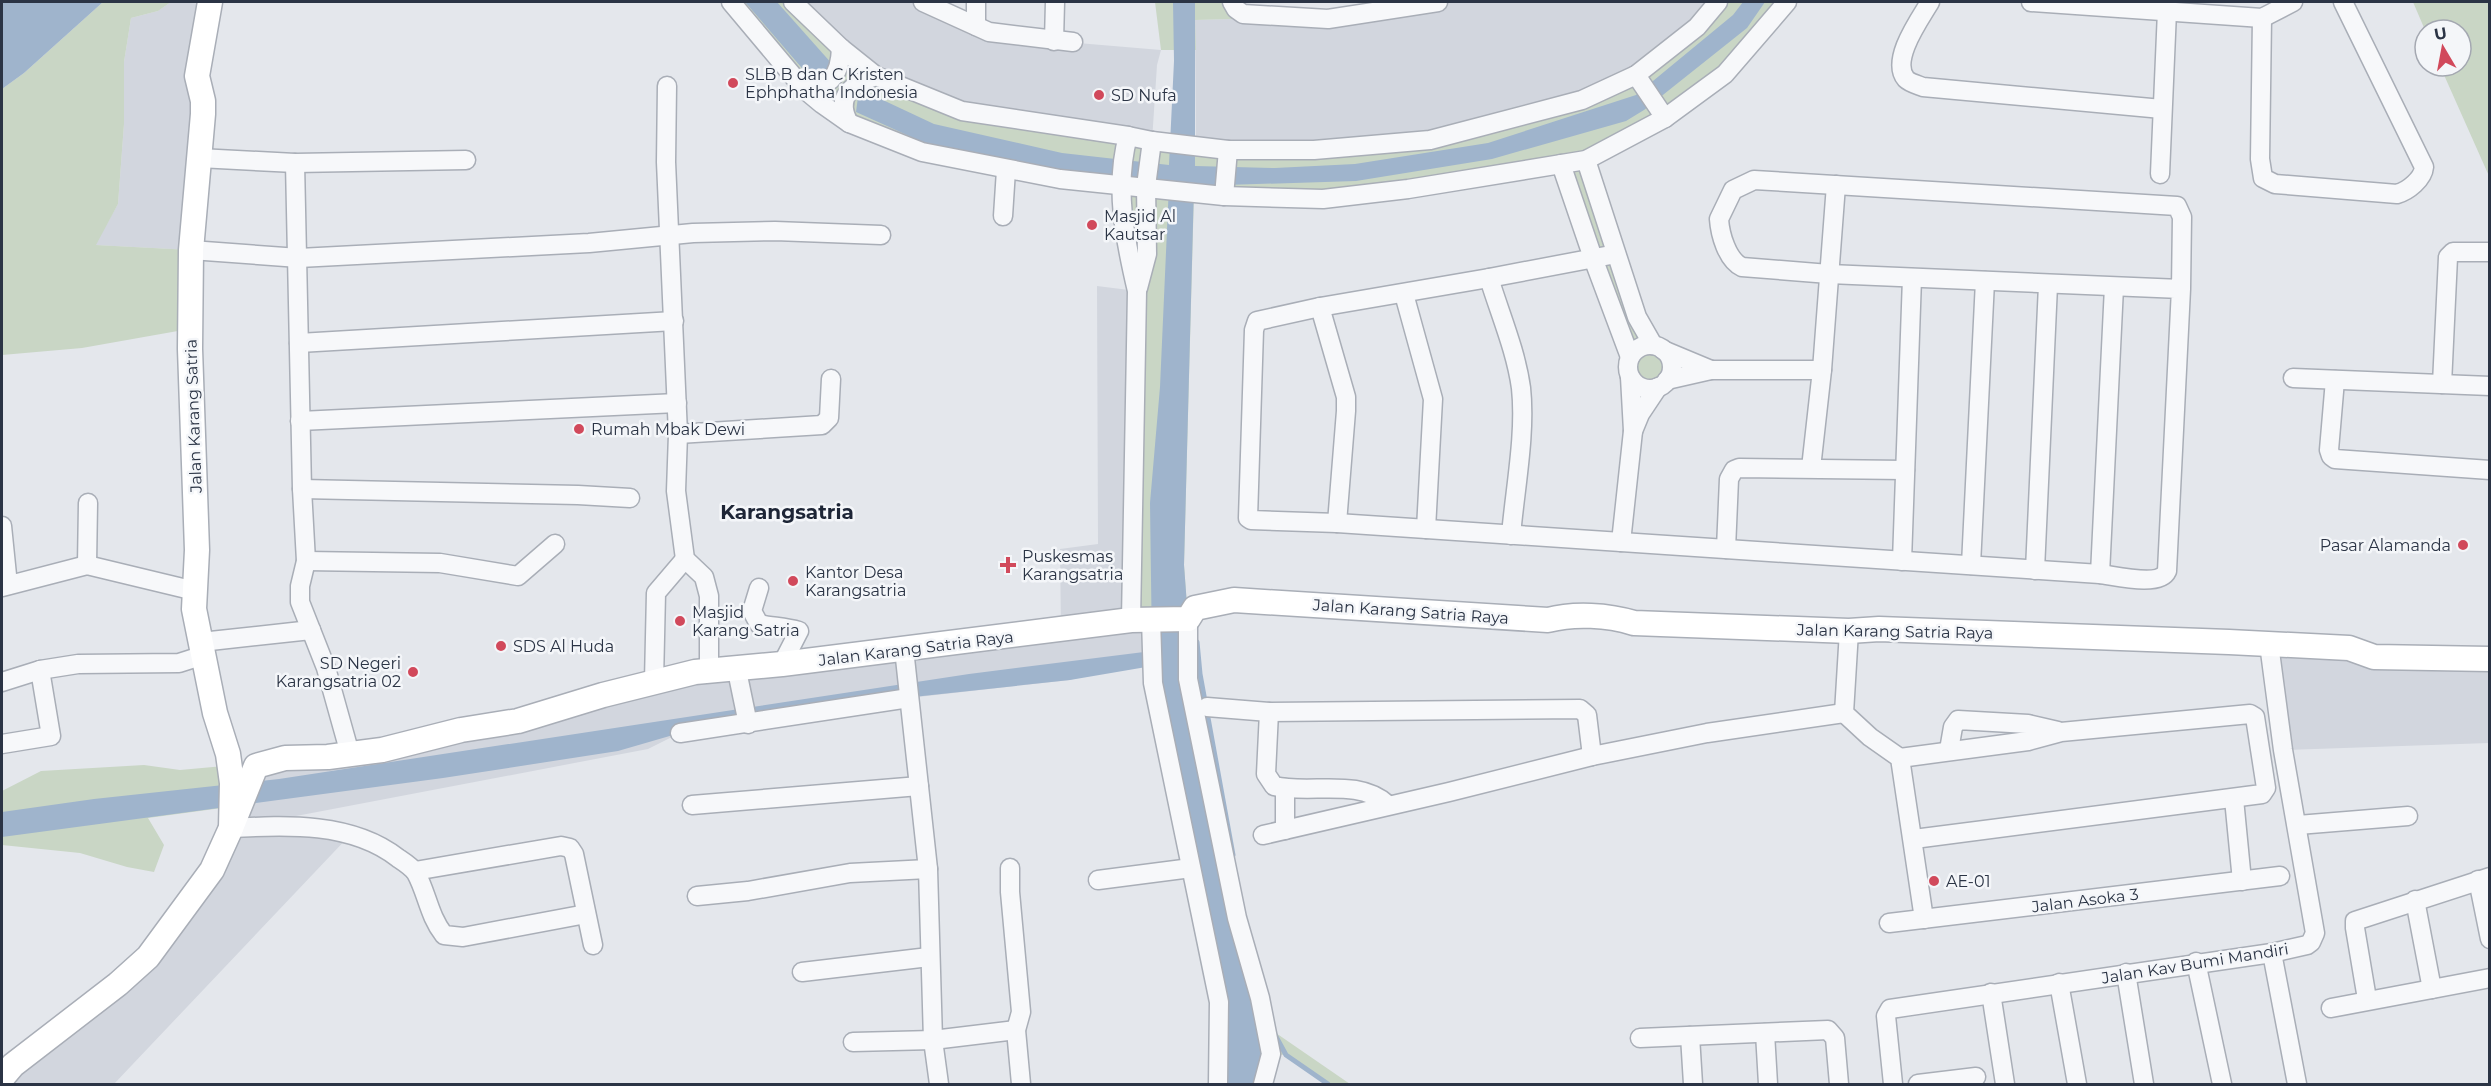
<svg xmlns="http://www.w3.org/2000/svg" width="2491" height="1086" font-family="Montserrat,sans-serif">
<rect width="100%" height="100%" fill="#e4e7ec"/>
<!-- built -->
<g fill="#d2d6de">
<path d="M 171,2 L 210,4 L 191,250 L 95,245 L 118,204 L 124,124 L 124,62 L 131,18 L 158,11 Z"/>
<path d="M 793,2 L 923,2 L 976,26 L 1054,41 L 1161,50 L 1157,65 L 1152,141 L 962,111 L 876,76 Z"/>
<path d="M 1438,2 L 1718,2 L 1636,75 L 1430,140 L 1196,145 L 1195,20 L 1232,19 L 1240,12 L 1328,19 Z"/>
<path d="M 1097,286 L 1137,291 L 1152,658 L 1070,680 L 909,698 L 680,733 L 648,749 L 238,827 L 351,834 L 114,1084 L 2,1084 L 69,1023 L 191,900 L 256,766 L 603,695 L 1061,630 L 1060,549 L 1098,544 Z"/>
<path d="M 2269,644 L 2489,659 L 2489,743 L 2283,750 Z"/>
</g>
<!-- green -->
<g fill="#c9d6c5">
<path d="M 103,2 L 171,2 L 158,11 L 131,18 L 124,62 L 124,124 L 118,204 L 96,245 L 191,250 L 189,329 L 82,348 L 2,355 L 2,89 L 24,73 Z"/>
<path d="M 731,2 L 793,2 L 841,48 L 962,111 L 1196,145 L 1430,140 L 1636,75 L 1718,2 L 1787,2 L 1725,74 L 1586,160 L 1653,345 L 1711,370 L 1667,380 L 1640,414 L 1628,367 L 1630,357 L 1561,164 L 1408,189 L 1194,193 L 1184,565 L 1188,619 L 1197,642 L 1200,674 L 1240,897 L 1273,1031 L 1350,1084 L 1328,1084 L 1286,1055 L 1271,1054 L 1187,656 L 1131,620 L 1136,376 L 1120,184 L 1006,170 L 849,123 Z"/>
<path d="M 1155,2 L 1232,2 L 1240,12 L 1232,19 L 1195,20 L 1196,50 L 1161,50 Z"/>
<path d="M 2413,2 L 2489,2 L 2489,176 L 2440,66 L 2461,66 L 2461,30 L 2425,30 Z"/>
<path d="M 144,765 L 180,770 L 224,766 L 222,808 L 148,818 L 164,845 L 154,872 L 127,867 L 80,853 L 2,845 L 2,791 L 41,771 Z"/>
</g>
<!-- water -->
<g fill="#9fb4cc">
<path d="M 2,2 L 103,2 L 24,73 L 2,89 Z"/>
<path d="M 745,2 L 777,2 L 833,65 L 819,83 L 807,74 Z"/>
<path d="M 1173,2 L 1195,2 L 1195,166 L 1275,168 L 1355,164 L 1488,143 L 1636,95 L 1733,15 L 1743,2 L 1765,2 L 1747,28 L 1644,110 L 1626,121 L 1492,159 L 1356,181 L 1194,186 L 1184,565 L 1188,619 L 1187,656 L 1271,1054 L 1263,1084 L 1218,1084 L 1219,1049 L 1152,666 L 1070,680 L 904,698 L 680,733 L 618,751 L 443,778 L 2,837 L 2,812 L 94,799 L 279,779 L 969,674 L 1152,651 L 1150,503 L 1160,387 L 1169,185 L 1063,171 L 929,145 L 856,112 L 858,97 L 870,94 L 934,124 L 1062,153 L 1169,165 L 1174,61 Z"/>
</g>
<g fill="none" stroke-linecap="round" stroke-linejoin="round">
<!-- stream -->
<g stroke="#9fb4cc" stroke-width="5">
<path d="M 1197,642 L 1200,674 L 1233,855"/>
<path d="M 1274,1033 L 1286,1055 L 1328,1084"/>
</g>
<!-- street casing -->
<g stroke="#a9aeb7" stroke-width="21">
<g id="street">
<path d="M 731,2 L 804,89 L 822,104 L 849,123 L 922,152 L 1060,179 L 1224,196 L 1323,199 L 1408,189 L 1586,160 L 1665,118 L 1725,74 L 1787,2"/>
<path d="M 793,2 L 841,48 L 876,76 L 962,111 L 1128,136 L 1152,141 L 1228,150 L 1314,150 L 1430,140 L 1582,100 L 1636,75 L 1697,27 L 1718,2"/>
<path d="M 923,2 L 989,32 L 1073,42"/>
<path d="M 1232,2 L 1236,9 L 1243,14 L 1328,19 L 1438,2"/>
<path d="M 1930,2 C 1920,19 1890,60 1906,79 C 1910,83 1918,85 1923,87 L 2162,109"/>
<path d="M 2031,2 L 2262,18 L 2293,2"/>
<path d="M 2262,18 L 2260,159 L 2263,178 L 2275,184 L 2397,194 C 2408,191 2423,179 2424,167 L 2343,2"/>
<path d="M 976,26 L 976,2"/>
<path d="M 1054,41 L 1055,2"/>
<path d="M 1636,75 L 1665,118"/>
<path d="M 798,82 C 829,93 840,76 841,48"/>
<path d="M 667,86 L 666,162 L 678,434 L 676,491 L 685,559 L 704,577 L 709,596 L 709,670"/>
<path d="M 849,123 C 834,96 853,84 876,76"/>
<path d="M 1128,136 C 1114,187 1125,240 1137,291 L 1131,620"/>
<path d="M 199,158 L 295,163 L 466,160"/>
<path d="M 1586,160 L 1637,317 L 1653,345"/>
<path d="M 295,163 L 302,489 L 306,561 L 300,586 L 300,602 L 326,668 L 350,754"/>
<path d="M 1561,164 L 1593,258 L 1630,357"/>
<path d="M 2160,174 L 2167,11"/>
<path d="M 1224,196 L 1228,150"/>
<path d="M 1003,216 L 1006,170"/>
<path d="M 191,250 L 299,258 L 589,243 L 693,233 L 775,231 L 881,235"/>
<path d="M 1616,254 L 1489,278 L 1320,307 L 1257,321 L 1254,330 L 1248,518 L 1251,520 L 1337,523 L 2100,574 C 2116,576 2160,587 2167,571 L 2181,289 L 2182,217 L 2177,206 L 1754,180 L 1733,190 L 1719,219 C 1720,234 1727,260 1742,267 L 1829,274 L 2181,289"/>
<path d="M 1489,278 C 1500,314 1516,351 1521,388 C 1526,433 1515,489 1511,535"/>
<path d="M 1138,288 L 1147,254 L 1146,186 L 1152,141"/>
<path d="M 1404,294 L 1433,399 L 1426,529"/>
<path d="M 1320,307 L 1346,397 L 1346,411 L 1337,523"/>
<path d="M 299,343 L 674,321"/>
<circle cx="1650" cy="367" r="22"/>
<path d="M 1663,350 L 1711,370"/>
<path d="M 2293,378 L 2490,386"/>
<path d="M 1667,380 L 1711,370 L 1822,370"/>
<path d="M 2335,380 L 2329,450 L 2331,456 L 2335,459 L 2490,470"/>
<path d="M 2442,384 L 2448,257 L 2453,252 L 2490,252"/>
<path d="M 300,421 L 677,403"/>
<path d="M 1633,431 L 1640,414 L 1658,387"/>
<path d="M 678,434 L 822,425 L 829,418 L 831,379"/>
<path d="M 1811,468 L 1822,370 L 1836,185"/>
<path d="M 302,489 L 578,495 L 630,498"/>
<path d="M 2,526 L 8,585"/>
<path d="M 1621,542 L 1633,431 L 1630,377"/>
<path d="M 1726,549 L 1729,479 L 1734,470 L 1739,468 L 1905,470"/>
<path d="M 306,561 L 440,563 L 518,576 L 555,544"/>
<path d="M 1902,561 L 1912,278"/>
<path d="M 87,565 L 88,503"/>
<path d="M 1971,565 L 1985,281"/>
<path d="M 2035,570 L 2048,285"/>
<path d="M 2100,574 L 2114,287"/>
<path d="M 2,587 L 87,565 L 195,591"/>
<path d="M 759,588 L 752,611 L 759,624 C 773,627 785,627 799,631 L 782,664"/>
<path d="M 1151,619 L 1153,683 L 1219,1002 L 1218,1084"/>
<path d="M 1188,619 L 1188,679 L 1237,918 L 1260,998 L 1271,1054 L 1263,1084"/>
<path d="M 1849,631 L 1844,713 L 1870,737 L 1900,758 L 1924,919"/>
<path d="M 201,642 L 311,630"/>
<path d="M 904,649 L 928,869 L 933,1040 L 939,1084"/>
<path d="M 736,666 L 748,724"/>
<path d="M 654,681 L 656,593 L 685,559"/>
<path d="M 2,682 L 40,670 L 78,664 L 179,663 L 204,655"/>
<path d="M 1207,707 L 1269,712 L 1580,709 L 1587,715 L 1592,756"/>
<path d="M 1269,712 L 1266,774 L 1274,786 C 1310,795 1358,777 1388,805"/>
<path d="M 680,733 L 909,698"/>
<path d="M 2,744 L 51,736 L 40,670"/>
<path d="M 1949,750 L 1953,727 L 1958,720 L 2028,724 L 2058,731"/>
<path d="M 1900,758 L 2028,741 L 2061,732 L 2250,714 L 2255,717 L 2266,788 L 2262,794 L 1914,839"/>
<path d="M 2234,799 L 2242,881"/>
<path d="M 692,805 L 919,786"/>
<path d="M 2298,825 L 2408,816"/>
<path d="M 231,828 C 287,825 352,822 398,858 C 404,862 412,867 416,873 C 427,893 429,916 444,935 L 463,937 L 586,914"/>
<path d="M 1285,830 L 1285,788"/>
<path d="M 1263,835 L 1449,792 L 1592,756 L 1707,733 L 1844,713"/>
<path d="M 1010,868 L 1010,892 L 1021,1012 L 1016,1030 L 1021,1084"/>
<path d="M 415,871 L 561,846 L 570,848 L 574,854 L 593,945"/>
<path d="M 1098,880 L 1191,868"/>
<path d="M 2478,880 L 2490,939"/>
<path d="M 697,896 L 748,891 L 850,873 L 928,869"/>
<path d="M 2415,900 L 2432,989"/>
<path d="M 1889,923 L 2280,876"/>
<path d="M 2272,953 L 2297,1084"/>
<path d="M 2196,962 L 2222,1084"/>
<path d="M 802,972 L 929,957"/>
<path d="M 2126,973 L 2144,1084"/>
<path d="M 2059,983 L 2077,1084"/>
<path d="M 1991,993 L 2005,1084"/>
<path d="M 2367,999 L 2355,928 L 2355,921 L 2490,877"/>
<path d="M 2331,1008 L 2490,978"/>
<path d="M 1765,1033 L 1768,1084"/>
<path d="M 1690,1036 L 1693,1084"/>
<path d="M 1640,1038 L 1828,1030 L 1835,1038 L 1839,1084"/>
<path d="M 853,1042 L 933,1040 L 1016,1030"/>
<path d="M 1893,1084 L 1886,1016 L 1890,1009 L 2272,953 L 2307,945 L 2311,942 L 2315,933 L 2283,750 L 2269,644"/>
<path d="M 1918,1084 L 1976,1077"/>
</g>
</g>
<!-- secondary casing -->
<g stroke="#a9aeb7" stroke-width="27">
<g id="secondary">
<path d="M 231,828 L 256,766 L 285,758 L 328,757 L 382,750 L 461,730 L 518,721 L 603,695 L 695,672 L 782,664 L 1131,620 L 1188,619 L 1195,608 L 1234,600 L 1548,620 C 1574,613 1608,615 1634,623 L 1849,631 L 1879,629 L 2229,642 L 2349,648 L 2374,657 L 2490,659"/>
<path d="M 2,1078 L 13,1065 L 118,984 L 148,957 L 212,870 L 231,828 L 232,783 L 228,754 L 215,713 L 194,609 L 197,550 L 190,349 L 191,250 L 203,114 L 203,101 L 197,76 L 210,2"/>
</g>
</g>
<!-- street -->
<use href="#street" stroke="#f7f8fa" stroke-width="18"/>
<!-- secondary -->
<use href="#secondary" stroke="#fff" stroke-width="24"/>
</g>
<!-- markers -->
<g fill="#d1495b" stroke="#f4f6f9" stroke-width="2">
<circle cx="733" cy="83" r="6"/>
<circle cx="1099" cy="95" r="6"/>
<circle cx="1092" cy="225" r="6"/>
<circle cx="579" cy="429" r="6"/>
<circle cx="2463" cy="545" r="6"/>
<path d="M1005 556h6v6h6v6h-6v6h-6v-6h-6v-6h6z"/>
<circle cx="793" cy="581" r="6"/>
<circle cx="680" cy="621" r="6"/>
<circle cx="501" cy="646" r="6"/>
<circle cx="413" cy="672" r="6"/>
<circle cx="1934" cy="881" r="6"/>
</g>
<g text-anchor="middle" stroke-width="5" stroke-linejoin="round" paint-order="stroke">
<!-- poi labels -->
<g font-size="16" fill="#2b3445" stroke="#f4f6f9" text-anchor="start">
<text x="745" y="80">SLB B dan C Kristen<tspan x="745" dy="18">Ephphatha Indonesia</tspan></text>
<text x="1111" y="101">SD Nufa</text>
<text x="1104" y="222">Masjid Al<tspan x="1104" dy="18">Kautsar</tspan></text>
<text x="591" y="435">Rumah Mbak Dewi</text>
<text x="2451" y="551" text-anchor="end">Pasar Alamanda</text>
<text x="1022" y="562">Puskesmas<tspan x="1022" dy="18">Karangsatria</tspan></text>
<text x="805" y="578">Kantor Desa<tspan x="805" dy="18">Karangsatria</tspan></text>
<text x="692" y="618">Masjid<tspan x="692" dy="18">Karang Satria</tspan></text>
<text x="513" y="652">SDS Al Huda</text>
<text x="401" y="669" text-anchor="end">SD Negeri<tspan x="401" dy="18">Karangsatria 02</tspan></text>
<text x="1946" y="887">AE-01</text>
</g>
<!-- street labels -->
<g font-size="16" fill="#2b3445" stroke="#f4f6f9">
<text transform="translate(193 416) rotate(-92)" y="6">Jalan Karang Satria</text>
<text transform="translate(1411 611) rotate(4)" y="6">Jalan Karang Satria Raya</text>
<text transform="translate(1895 631) rotate(1)" y="6">Jalan Karang Satria Raya</text>
<text transform="translate(916 648) rotate(-7)" y="6">Jalan Karang Satria Raya</text>
<text transform="translate(2085 900) rotate(-7)" y="6">Jalan Asoka 3</text>
<text transform="translate(2195 963) rotate(-9)" y="6">Jalan Kav Bumi Mandiri</text>
</g>
<!-- quarter labels -->
<g font-size="20" font-weight="bold" fill="#1d2536" stroke="#f4f6f9">
<text x="787" y="519">Karangsatria</text>
</g>
</g>
<!-- border -->
<rect width="2491" height="1086" fill="none" stroke="#2b3445" stroke-width="6"/>
<!-- north arrow -->
<g transform="translate(2443 48) rotate(350)"><circle r="28" fill="#f4f6f9" stroke="#a4a8b1" stroke-width="1.5"/>
<path d="M0-4.5L10 22L0 15L-10 22Z" fill="#d1495b"/>
<text y="-9" font-size="16" font-weight="bold" text-anchor="middle" fill="#2b3445">U</text>
</g>
</svg>
